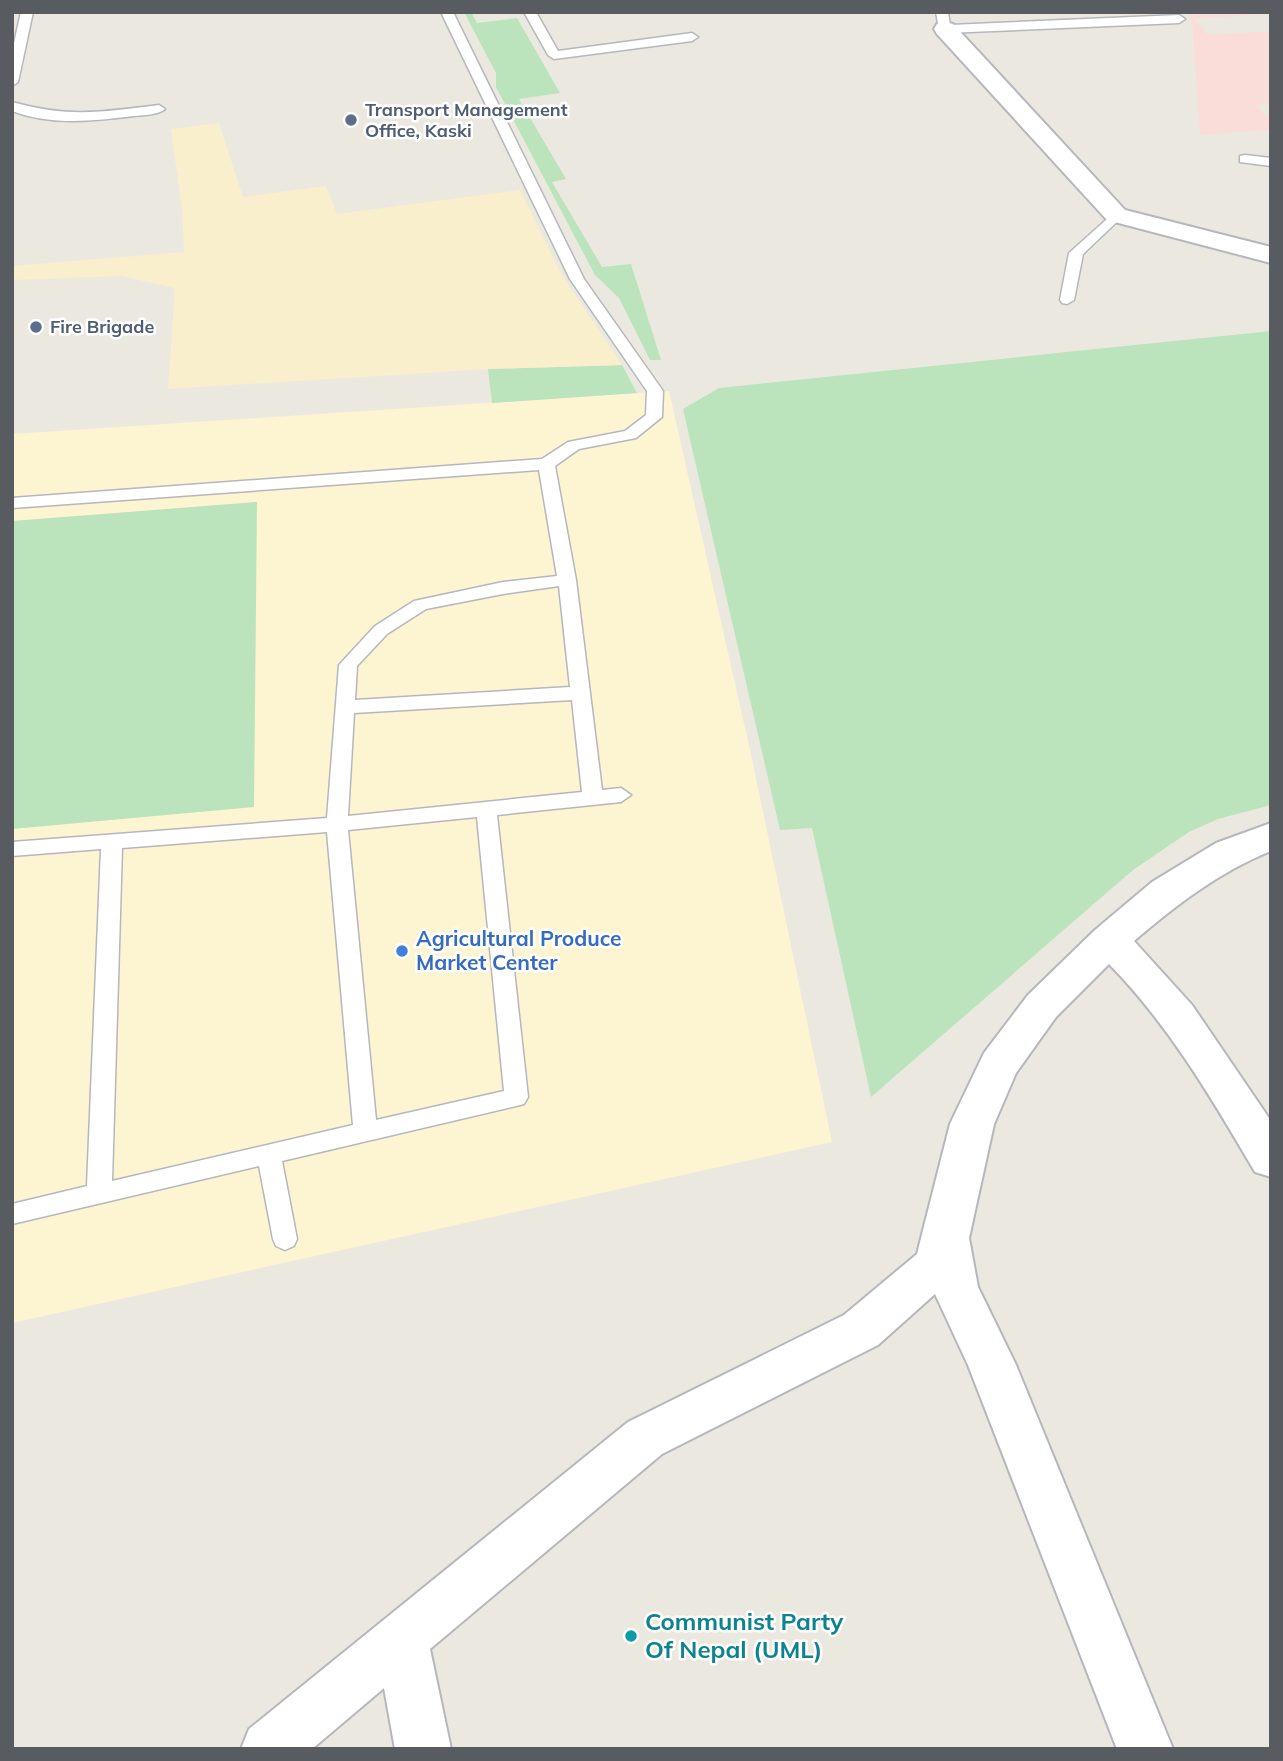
<svg xmlns="http://www.w3.org/2000/svg" width="1283" height="1761" font-family="Mulish,sans-serif">
<rect width="100%" height="100%" fill="#ebe9df"/>
<!-- commercial -->
<path fill="#fdf4d2" d="M 669,391 L 752,759 L 832,1142 L 12,1323 L 12,434 Z"/>
<!-- medical -->
<path fill="#faddd9" d="M 1189,12 L 1271,12 L 1271,17 L 1267,14 L 1195,19 L 1208,35 L 1271,31 L 1271,104 L 1256,105 L 1265,116 L 1271,116 L 1271,130 L 1200,135 L 1192,21 Z"/>
<!-- green -->
<g fill="#bbe3bc">
<path d="M 464,12 L 471,12 L 477,23 L 517,18 L 560,93 L 519,99 L 566,179 L 552,182 L 602,267 L 631,264 L 661,360 L 650,360 L 619,298 L 595,275 L 496,87 L 496,73 Z"/>
<path d="M 1271,331 L 1271,805 L 1218,819 L 1189,832 L 1133,870 L 871,1097 L 812,828 L 780,830 L 683,409 L 719,388 Z"/>
<path d="M 622,365 L 637,393 L 492,403 L 488,369 Z"/>
<path d="M 257,502 L 254,807 L 12,829 L 12,521 Z"/>
</g>
<!-- sand -->
<path fill="#f9efcc" d="M 219,123 L 243,197 L 326,186 L 337,214 L 520,190 L 560,272 L 622,365 L 488,369 L 168,389 L 175,288 L 121,276 L 12,280 L 12,266 L 184,252 L 182,209 L 171,129 Z"/>
<g fill="none" stroke-linecap="round" stroke-linejoin="round">
<!-- lane casing -->
<g stroke="#b5b7bc" stroke-width="3">
<g id="lane">
<path d="M 21,12 L 33,12 L 18,82 L 12,86 L 12,52 Z"/>
<path d="M 441,12 L 453,12 L 584,279 L 663,391 L 662,417 L 636,438 L 579,449 L 555,466 L 576,580 L 602,790 L 621,788 L 631,795 L 621,802 L 497,815 L 528,1097 L 524,1104 L 516,1106 L 282,1161 L 297,1239 L 294,1246 L 285,1250 L 276,1246 L 273,1239 L 259,1166 L 12,1224 L 12,1204 L 87,1186 L 101,849 L 12,856 L 12,842 L 327,818 L 339,665 L 375,626 L 414,601 L 503,582 L 557,576 L 539,470 L 12,508 L 12,498 L 542,459 L 568,442 L 625,431 L 646,415 L 647,391 L 570,279 ZM 559,586 L 570,687 L 355,700 L 357,666 L 387,634 L 426,609 L 503,594 ZM 572,700 L 582,792 L 348,816 L 354,713 ZM 477,817 L 504,1091 L 376,1120 L 348,830 ZM 327,832 L 353,1125 L 112,1181 L 122,848 Z"/>
<path d="M 524,12 L 536,12 L 558,51 L 692,33 L 698,37 L 692,41 L 554,59 L 548,55 Z"/>
<path d="M 936,12 L 948,12 L 950,25 L 1179,15 L 1185,19 L 1179,23 L 945,33 L 939,29 Z"/>
<path d="M 12,102 C 70,118 101,112 159,105 L 165,109 C 158,115 144,115 134,116 C 93,121 52,126 12,111 Z"/>
<path d="M 1245,155 L 1271,158 L 1271,166 L 1240,162 L 1240,156 Z"/>
<path d="M 1116,211 L 1121,212 L 1121,218 L 1083,254 L 1074,300 L 1067,304 L 1062,303 L 1060,300 L 1069,253 Z"/>
</g>
</g>
<!-- street casing -->
<g stroke="#b5b7bc" stroke-width="4">
<g id="street">
<path d="M 945,22 L 953,24 L 1125,210 L 1271,247 L 1271,263 L 1107,220 L 937,34 L 934,29 L 937,24 Z"/>
<path d="M 1271,823 L 1271,851 C 1219,872 1176,905 1134,941 L 1192,1005 L 1271,1121 L 1271,1177 L 1255,1172 C 1212,1099 1169,1025 1109,964 L 1056,1017 L 1016,1073 L 994,1124 L 969,1238 L 978,1287 L 1016,1365 L 1173,1749 L 1117,1749 L 968,1365 L 935,1294 L 878,1345 L 662,1454 L 430,1649 L 451,1749 L 395,1749 L 384,1688 L 312,1749 L 241,1749 L 249,1729 L 628,1422 L 844,1315 L 917,1254 L 950,1124 L 984,1053 L 1028,995 L 1095,930 L 1152,882 L 1216,843 Z"/>
</g>
</g>
<!-- lane -->
<use href="#lane" fill="#fff" fill-rule="evenodd"/>
<!-- street -->
<use href="#street" fill="#fff" fill-rule="evenodd"/>
</g>
<!-- markers -->
<g fill="#5c6f8a" stroke="#fff" stroke-width="2.5">
<circle cx="351" cy="120" r="7"/>
<circle cx="36" cy="327" r="7"/>
</g>
<circle fill="#3f7fe0" stroke="#fff" stroke-width="2.5" cx="402" cy="951" r="7"/>
<circle fill="#0f9aa8" stroke="#fff" stroke-width="2.5" cx="631" cy="1636" r="7"/>
<g text-anchor="middle" stroke-width="5" stroke-linejoin="round" paint-order="stroke">
<!-- far-service labels -->
<g font-size="18" font-weight="bold" fill="#4e5e75" stroke="#fff" text-anchor="start">
<text x="365" y="116">Transport Management<tspan x="365" dy="21">Office, Kaski</tspan></text>
<text x="50" y="333">Fire Brigade</text>
</g>
<!-- shop labels -->
<g font-size="21" font-weight="bold" fill="#366cbe" stroke="#fff" text-anchor="start">
<text x="416" y="946">Agricultural Produce<tspan x="416" dy="24">Market Center</tspan></text>
</g>
<!-- near-culture labels -->
<g font-size="24" font-weight="bold" fill="#0d838f" stroke="#fff" text-anchor="start">
<text x="645" y="1630">Communist Party<tspan x="645" dy="28">Of Nepal (UML)</tspan></text>
</g>
</g>
<!-- border -->
<rect width="1283" height="1761" fill="none" stroke="#585b60" stroke-width="28"/>
</svg>
